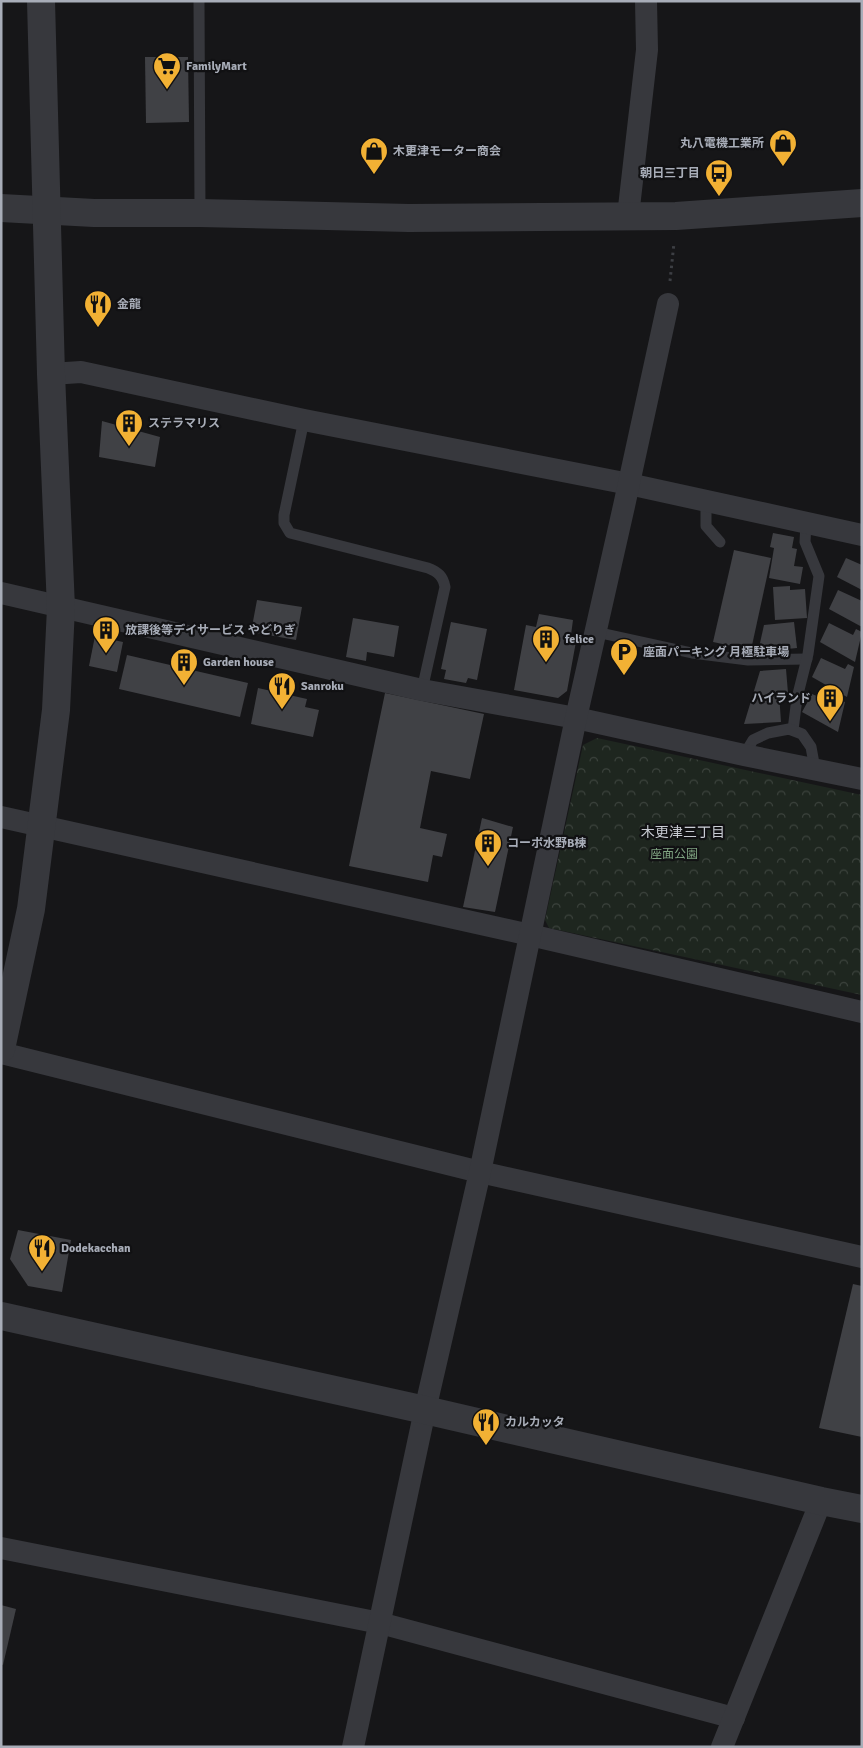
<svg xmlns="http://www.w3.org/2000/svg" width="863" height="1748" font-family="Signika,'Noto Sans JP',sans-serif">
<defs>
<pattern id="forest-crowns" width="20" height="18" patternUnits="userSpaceOnUse" patternTransform="scale(1.25)"><rect width="20" height="18" fill="#1e261f"/><path d="M2 6a3 3 0 1 1 6 0M12 15a3 3 0 1 1 6 0" fill="none" stroke="#3c433d"/></pattern>
</defs>
<rect width="100%" height="100%" fill="#161618"/>
<!-- forest -->
<path fill="url(#forest-crowns)" d="M 597,738 L 862,795 L 862,995 L 549,928 L 545,920 L 583,745 Z"/>
<!-- building -->
<g fill="#404145">
<path d="M 145,57 L 188,57 L 189,122 L 146,123 Z"/>
<path d="M 102,421 L 160,437 L 155,467 L 99,457 Z"/>
<path d="M 773,533 L 794,537 L 792,548 L 797,549 L 794,566 L 803,567 L 800,584 L 769,578 L 774,548 L 770,547 Z"/>
<path d="M 734,550 L 771,558 L 751,650 L 713,642 Z"/>
<path d="M 846,558 L 862,565 L 862,590 L 837,577 Z"/>
<path d="M 790,586 L 790,590 L 805,589 L 807,618 L 775,620 L 773,587 Z"/>
<path d="M 838,590 L 862,601 L 862,627 L 829,609 Z"/>
<path d="M 257,600 L 302,607 L 296,640 L 251,632 Z"/>
<path d="M 539,614 L 573,620 L 571,635 L 577,636 L 567,691 L 558,698 L 514,690 L 526,625 L 536,627 Z"/>
<path d="M 353,618 L 399,626 L 394,657 L 367,652 L 366,661 L 346,657 Z"/>
<path d="M 451,622 L 487,629 L 477,680 L 468,678 L 466,683 L 444,679 L 446,670 L 441,669 Z"/>
<path d="M 794,622 L 797,648 L 758,652 L 764,625 Z"/>
<path d="M 829,623 L 853,635 L 856,629 L 862,632 L 855,662 L 820,642 Z"/>
<path d="M 95,636 L 123,642 L 117,672 L 89,666 Z"/>
<path d="M 127,655 L 248,683 L 240,717 L 119,689 Z"/>
<path d="M 821,658 L 845,669 L 848,664 L 854,667 L 847,697 L 812,677 Z"/>
<path d="M 786,669 L 788,693 L 779,693 L 781,722 L 744,724 L 760,671 Z"/>
<path d="M 258,688 L 307,699 L 305,707 L 319,710 L 313,737 L 251,724 Z"/>
<path d="M 385,693 L 484,714 L 470,779 L 431,771 L 420,828 L 447,834 L 442,857 L 433,855 L 428,882 L 349,866 Z"/>
<path d="M 812,694 L 835,704 L 838,699 L 845,702 L 838,732 L 802,712 Z"/>
<path d="M 482,818 L 513,827 L 495,912 L 463,907 Z"/>
<path d="M 18,1230 L 71,1240 L 62,1292 L 28,1286 L 10,1259 Z"/>
<path d="M 853,1284 L 862,1286 L 862,1437 L 819,1428 Z"/>
<path d="M 1,1605 L 16,1609 L 3,1665 L 1,1664 Z"/>
</g>
<g fill="none" stroke-linecap="round" stroke-linejoin="round">
<!-- path -->
<path stroke="#3d3f44" stroke-width="3" stroke-dasharray="2.5 4" stroke-linecap="butt" d="M 670,281 L 674,243"/>
<!-- service -->
<g stroke="#37383d" stroke-width="11">
<path d="M 199,1 L 200,213"/>
<path d="M 304,420 L 284,515 L 284,523 L 290,533 L 428,568 C 438,572 443,576 445,587 L 422,690"/>
<path d="M 706,500 L 706,526 L 720,542"/>
<path d="M 596,632 L 692,653 L 748,660 L 807,659"/>
<path d="M 793,730 L 797,698 L 808,654 L 819,576 L 805,542 L 806,523"/>
<path d="M 744,755 L 753,740 L 768,733 L 789,729 L 802,734 L 811,747 L 815,769"/>
</g>
<!-- minor -->
<g stroke="#37383d" stroke-width="22">
<path d="M 628,216 L 647,50 L 646,1"/>
<path d="M 51,374 L 81,372 L 304,420 L 629,484 L 862,535"/>
<path d="M 1,593 L 422,690 L 576,718 L 744,755 L 862,779"/>
<path d="M 1,817 L 530,935 L 862,1012"/>
<path d="M 1,1053 L 480,1172 L 862,1257"/>
<path d="M 1,1548 L 380,1623 L 734,1718"/>
<path d="M 353,1747 L 425,1410 L 480,1172 L 576,718 L 624,506 L 668,304"/>
<path d="M 722,1747 L 821,1501"/>
</g>
<!-- tertiary -->
<g stroke="#37383d" stroke-width="28">
<path d="M 1,208 L 94,213 L 200,213 L 409,218 L 676,216 L 862,203"/>
<path d="M 1,1049 L 31,909 L 56,710 L 61,608 L 51,374 L 41,1"/>
<path d="M 1,1316 L 425,1410 L 821,1501 L 862,1509"/>
</g>
</g>
<!-- icons -->
<defs>
<g id="supermarket-pin" transform="scale(1.4375)"><path d="M0 17L-7.5 6A9.5 9.5 0 1 1 7.5 6Z" fill="#f2b134" stroke="#111113"/><path d="M-6-5.5h2.5l.6 2H6L4.5 2H-2.5L-4.4-4H-6ZM-1.5 3.2a1.3 1.3 0 1 0 .1 0ZM3 3.2a1.3 1.3 0 1 0 .1 0Z" fill="#111"/></g>
<g id="shop-pin" transform="scale(1.4375)"><path d="M0 17L-7.5 6A9.5 9.5 0 1 1 7.5 6Z" fill="#f2b134" stroke="#111113"/><path d="M-5-2.5h2.3a2.7 3.5 0 0 1 5.4 0H5L5.5 6h-11ZM-1.5-2.5h3a1.5 2.3 0 0 0-3 0Z" fill="#111"/></g>
<g id="bus-pin" transform="scale(1.4375)"><path d="M0 17L-7.5 6A9.5 9.5 0 1 1 7.5 6Z" fill="#f2b134" stroke="#111113"/><path d="M-5-6H5V4H4V6H2V4H-2V6H-4V4H-5ZM-3.5-4V0h7V-4ZM-3.5 1.2v1.5H-2V1.2ZM2 1.2v1.5H3.5V1.2Z" fill="#111"/></g>
<g id="restaurant-pin" transform="scale(1.4375)"><path d="M0 17L-7.5 6A9.5 9.5 0 1 1 7.5 6Z" fill="#f2b134" stroke="#111113"/><path d="M-5-6h1v4h1v-4h1v4h1v-4h1v5L-1.5 .5V6h-2V.5L-5-1ZM5-6V6H3V1.5H1.5Q1.5-4 5-6Z" fill="#111"/></g>
<g id="building-pin" transform="scale(1.4375)"><path d="M0 17L-7.5 6A9.5 9.5 0 1 1 7.5 6Z" fill="#f2b134" stroke="#111113"/><path d="M-4-6H4V6H1V3H-1V6H-4ZM-2.5-4.3h1.7v1.8h-1.7ZM.8-4.3h1.7v1.8H.8ZM-2.5-1h1.7V.8h-1.7ZM.8-1h1.7V.8H.8Z" fill="#111"/></g>
<g id="parking-pin" transform="scale(1.4375)"><path d="M0 17L-7.5 6A9.5 9.5 0 1 1 7.5 6Z" fill="#f2b134" stroke="#111113"/><path d="M-3.5-5.5H1a3.5 3.5 0 0 1 0 7H-1V5.5H-3.5ZM-1-3.4V-.6H.8a1.4 1.4 0 0 0 0-2.8Z" fill="#111"/></g>
</defs>
<g fill-rule="evenodd">
<use href="#supermarket-pin" x="167" y="66"/>
<use href="#shop-pin" x="783" y="143"/>
<use href="#shop-pin" x="374" y="151"/>
<use href="#bus-pin" x="719" y="173"/>
<use href="#restaurant-pin" x="98" y="304"/>
<use href="#building-pin" x="129" y="423"/>
<use href="#building-pin" x="106" y="630"/>
<use href="#building-pin" x="546" y="639"/>
<use href="#parking-pin" x="624" y="652"/>
<use href="#building-pin" x="184" y="662"/>
<use href="#restaurant-pin" x="282" y="686"/>
<use href="#building-pin" x="830" y="698"/>
<use href="#building-pin" x="488" y="843"/>
<use href="#restaurant-pin" x="42" y="1248"/>
<use href="#restaurant-pin" x="486" y="1422"/>
</g>
<g text-anchor="middle" stroke-width="4.5" stroke-linejoin="round" paint-order="stroke">
<!-- poi labels -->
<g font-size="12" font-weight="bold" fill="#a8adb8" stroke="#111113" text-anchor="start">
<text x="186" y="70">FamilyMart</text>
<text x="764" y="147" text-anchor="end">丸八電機工業所</text>
<text x="393" y="155">木更津モーター商会</text>
<text x="700" y="177" text-anchor="end">朝日三丁目</text>
<text x="117" y="308">金龍</text>
<text x="148" y="427">ステラマリス</text>
<text x="125" y="634">放課後等デイサービス やどりぎ</text>
<text x="565" y="643">felice</text>
<text x="643" y="656">座面パーキング 月極駐車場</text>
<text x="203" y="666">Garden house</text>
<text x="301" y="690">Sanroku</text>
<text x="811" y="702" text-anchor="end">ハイランド</text>
<text x="507" y="847">コーポ水野B棟</text>
<text x="61" y="1252">Dodekacchan</text>
<text x="505" y="1426">カルカッタ</text>
</g>
<!-- park labels -->
<g font-size="12" fill="#7fa381" stroke="#111113">
<text x="674" y="858">座面公園</text>
</g>
<!-- neighbourhood labels -->
<g font-size="14" fill="#c9ccd4" stroke="#111113">
<text x="683" y="837">木更津三丁目</text>
</g>
</g>
<!-- border -->
<rect width="863" height="1748" fill="none" stroke="#a8adb8" stroke-width="5"/>
</svg>
